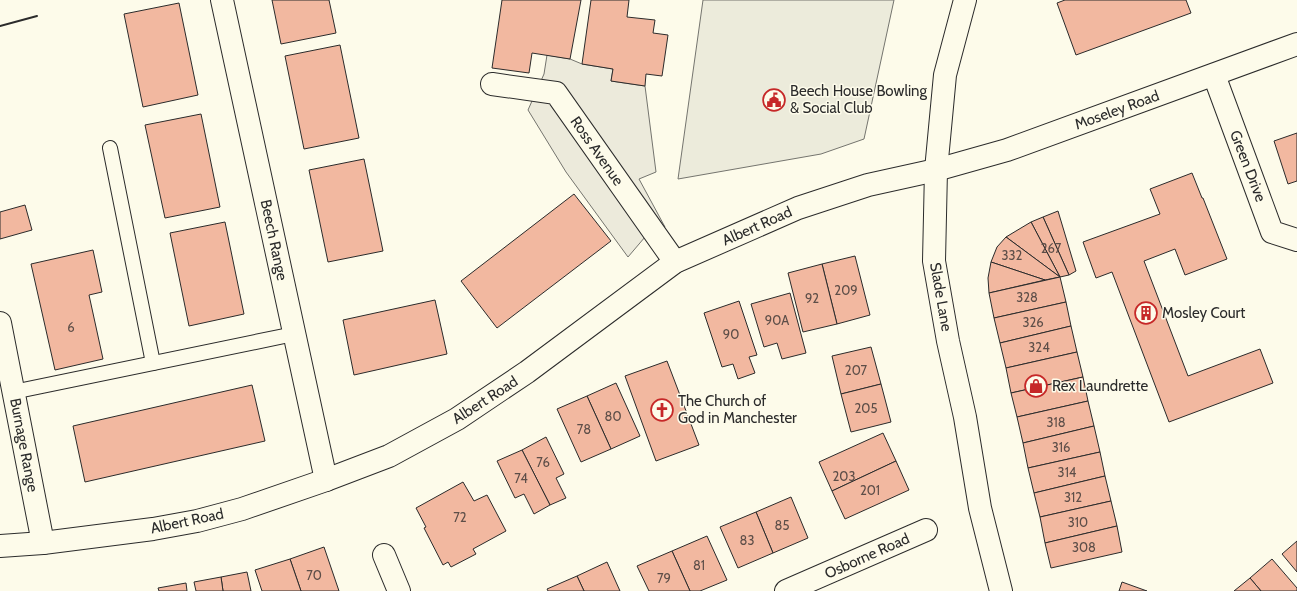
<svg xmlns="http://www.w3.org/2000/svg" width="1297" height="591" font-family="Cabin,sans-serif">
<rect width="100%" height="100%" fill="#fdfbea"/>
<!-- green -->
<path fill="#ecebdb" stroke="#74746e" d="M 703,0 L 894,0 L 864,139 L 821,154 L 678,179 Z"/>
<!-- parking -->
<path fill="#eceadb" stroke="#74746e" d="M 547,55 L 570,59 L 582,64 L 613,69 L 611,81 L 645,86 L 656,172 L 639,179 L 665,227 L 645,237 L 628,257 L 566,172 L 528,110 L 544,74 Z"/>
<!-- building -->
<g fill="#f2b8a0" stroke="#2b2b2b">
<path d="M 272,0 L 329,0 L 336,33 L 281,44 Z"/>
<path d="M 502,0 L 581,0 L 570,59 L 532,53 L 529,73 L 492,68 Z"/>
<path d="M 591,0 L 629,0 L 627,17 L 655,20 L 653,33 L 668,35 L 662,76 L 646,74 L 645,86 L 611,81 L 613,69 L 582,64 Z"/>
<path d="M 1065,0 L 1186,0 L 1191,13 L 1076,55 L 1057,3 Z"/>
<path d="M 179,3 L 198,95 L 143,107 L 124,14 Z"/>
<path d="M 340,45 L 359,138 L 304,149 L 285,56 Z"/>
<path d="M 201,114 L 220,207 L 165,218 L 145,125 Z"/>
<path d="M 1297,133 L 1297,181 L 1288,184 L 1274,141 Z"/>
<path d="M 364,159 L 383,251 L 328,262 L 309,170 Z"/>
<path d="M 1192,173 L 1202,198 L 1203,198 L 1227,259 L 1185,275 L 1175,249 L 1144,261 L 1188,376 L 1260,349 L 1273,383 L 1169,422 L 1112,272 L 1096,278 L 1083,242 L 1160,214 L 1150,189 Z"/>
<path d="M 574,194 L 611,241 L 497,328 L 461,281 Z"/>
<path d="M 25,205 L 32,230 L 0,239 L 0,212 Z"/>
<path d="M 1058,211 L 1076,271 L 1069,275 L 1043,217 Z"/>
<path d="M 1043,217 L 1069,275 L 1060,277 L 1031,222 Z"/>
<path d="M 225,222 L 244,314 L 189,326 L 170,233 Z"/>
<path d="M 1031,222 L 1060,277 L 1006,237 Z"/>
<path d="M 1006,237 L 1060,277 L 1045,280 L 991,262 L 997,247 Z"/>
<path d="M 93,250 L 102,292 L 89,295 L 103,359 L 55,370 L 31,264 Z"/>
<path d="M 855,256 L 870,315 L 837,324 L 822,264 Z"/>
<path d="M 991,262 L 1045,280 L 989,293 L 988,278 Z"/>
<path d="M 822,264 L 837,324 L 803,332 L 788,273 Z"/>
<path d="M 1060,277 L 1066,302 L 994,318 L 989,293 Z"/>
<path d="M 790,293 L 806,353 L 782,359 L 777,343 L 764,347 L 751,304 Z"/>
<path d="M 435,300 L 447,354 L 354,375 L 343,320 Z"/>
<path d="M 739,301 L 757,355 L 749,357 L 755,373 L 738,379 L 733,364 L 722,367 L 704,313 Z"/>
<path d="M 1066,302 L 1071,326 L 1000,343 L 994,318 Z"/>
<path d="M 1071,326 L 1077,352 L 1006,368 L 1000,343 Z"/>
<path d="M 871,347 L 881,384 L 841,394 L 832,356 Z"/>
<path d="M 1077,352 L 1083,377 L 1011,393 L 1006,368 Z"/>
<path d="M 667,361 L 699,445 L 656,461 L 625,376 Z"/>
<path d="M 1083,377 L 1088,401 L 1017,417 L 1011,393 Z"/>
<path d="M 616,383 L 640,436 L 611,449 L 587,396 Z"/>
<path d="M 881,384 L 891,422 L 851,432 L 841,394 Z"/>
<path d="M 252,385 L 265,441 L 85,482 L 73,426 Z"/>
<path d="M 587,396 L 611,449 L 581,462 L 557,409 Z"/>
<path d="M 1088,401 L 1094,426 L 1023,443 L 1017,417 Z"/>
<path d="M 1094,426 L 1100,452 L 1028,468 L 1023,443 Z"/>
<path d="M 883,433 L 896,461 L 832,491 L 819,462 Z"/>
<path d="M 546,437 L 564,474 L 556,478 L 566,498 L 550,505 L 522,450 Z"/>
<path d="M 522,450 L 550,505 L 534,514 L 524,494 L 515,498 L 497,461 Z"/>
<path d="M 1100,452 L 1105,476 L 1034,493 L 1028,468 Z"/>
<path d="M 896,461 L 909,490 L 845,519 L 832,491 Z"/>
<path d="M 1105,476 L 1111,501 L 1040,517 L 1034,493 Z"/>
<path d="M 463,482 L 474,501 L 487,495 L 506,531 L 473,549 L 476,554 L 451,567 L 448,562 L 443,565 L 424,528 L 426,527 L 416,508 Z"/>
<path d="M 791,497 L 808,538 L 773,553 L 756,512 Z"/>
<path d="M 1111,501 L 1117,526 L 1045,543 L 1040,517 Z"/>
<path d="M 756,512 L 773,553 L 738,568 L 720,527 Z"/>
<path d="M 1117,526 L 1122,552 L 1051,568 L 1045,543 Z"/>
<path d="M 707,536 L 727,580 L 700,591 L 690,591 L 672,551 Z"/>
<path d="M 1297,541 L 1297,572 L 1282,554 Z"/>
<path d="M 324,547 L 339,591 L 301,591 L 290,559 Z"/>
<path d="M 672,551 L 690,591 L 649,591 L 637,566 Z"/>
<path d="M 290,559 L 301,591 L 262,591 L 255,570 Z"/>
<path d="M 1272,559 L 1297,588 L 1297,591 L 1261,591 L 1250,578 Z"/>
<path d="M 607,562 L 620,591 L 584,591 L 577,576 Z"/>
<path d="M 247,572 L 251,591 L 223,591 L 221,577 Z"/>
<path d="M 577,576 L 584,591 L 548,591 L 547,589 Z"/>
<path d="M 221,577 L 223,591 L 196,591 L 194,582 Z"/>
<path d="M 1250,578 L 1261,591 L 1234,591 Z"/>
<path d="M 1122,582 L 1147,591 L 1119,591 Z"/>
<path d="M 186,583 L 187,591 L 159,591 L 158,588 Z"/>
</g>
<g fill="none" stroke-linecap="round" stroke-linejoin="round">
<!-- lane casing -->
<g stroke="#2b2b2b" stroke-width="16">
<g id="lane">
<path d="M 110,148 L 153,363"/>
<path d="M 13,392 L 294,334"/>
</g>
</g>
<!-- street casing -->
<g stroke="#2b2b2b" stroke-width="24">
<g id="street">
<path d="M 222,0 L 326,480"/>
<path d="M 1214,75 L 1272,232 L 1297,240"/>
<path d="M 492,84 L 556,93 L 675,262"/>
<path d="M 0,323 L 43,543"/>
<path d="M 384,555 L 399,591"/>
<path d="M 786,591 L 926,530"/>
</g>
</g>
<!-- secondary casing -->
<g stroke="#2b2b2b" stroke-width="24">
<g id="secondary">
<path d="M 965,0 L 945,75 L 936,170 L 934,261 L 948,341 L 965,417 L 980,508 L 1001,591"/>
<path d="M 0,546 L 43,543 L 153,529 L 197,521 L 242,509 L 326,480 L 389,456 L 457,419 L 527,372 L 675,262 L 798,208 L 868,185 L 936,170 L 1007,150 L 1297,44"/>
</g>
</g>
<!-- lane -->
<use href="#lane" stroke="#fdfbea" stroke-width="14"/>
<!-- street -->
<use href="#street" stroke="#fdfbea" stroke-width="22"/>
<!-- secondary -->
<use href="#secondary" stroke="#fdfbea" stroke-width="22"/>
<!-- wall -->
<path stroke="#2b2b2b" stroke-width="2" d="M 0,26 L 37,16"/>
</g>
<!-- icons -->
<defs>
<g id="civic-ring" transform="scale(1.15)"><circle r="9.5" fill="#fdfbea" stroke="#c62828" stroke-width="1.5"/><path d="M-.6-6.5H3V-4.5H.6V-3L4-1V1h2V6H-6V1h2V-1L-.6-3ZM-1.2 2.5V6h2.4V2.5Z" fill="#c62828"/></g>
<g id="building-ring" transform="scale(1.15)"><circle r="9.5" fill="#fdfbea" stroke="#c62828" stroke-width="1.5"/><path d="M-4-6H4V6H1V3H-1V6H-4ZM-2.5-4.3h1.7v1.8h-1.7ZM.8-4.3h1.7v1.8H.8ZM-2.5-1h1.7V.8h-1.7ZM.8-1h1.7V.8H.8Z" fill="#c62828"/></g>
<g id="shop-ring" transform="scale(1.15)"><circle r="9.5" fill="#fdfbea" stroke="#c62828" stroke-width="1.5"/><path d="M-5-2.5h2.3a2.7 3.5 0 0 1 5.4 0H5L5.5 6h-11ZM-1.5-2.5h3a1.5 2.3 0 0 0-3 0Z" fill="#c62828"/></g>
<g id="church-ring" transform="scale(1.15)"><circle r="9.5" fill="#fdfbea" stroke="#c62828" stroke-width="1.5"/><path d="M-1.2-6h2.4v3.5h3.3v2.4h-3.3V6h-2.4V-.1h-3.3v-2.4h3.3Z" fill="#c62828"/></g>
</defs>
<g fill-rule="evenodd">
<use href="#civic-ring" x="774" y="100"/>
<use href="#building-ring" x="1146" y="313"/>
<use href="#shop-ring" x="1036" y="386"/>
<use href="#church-ring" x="662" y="410"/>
</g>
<g text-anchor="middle" stroke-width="3" stroke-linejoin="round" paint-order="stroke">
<!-- number labels -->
<g font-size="13" fill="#5d4e48">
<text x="1051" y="253">267</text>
<text x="1012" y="260">332</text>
<text x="846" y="295">209</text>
<text x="1027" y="302">328</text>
<text x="812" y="303">92</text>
<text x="777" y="325">90A</text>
<text x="1033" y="327">326</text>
<text x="71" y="332">6</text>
<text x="731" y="339">90</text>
<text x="1039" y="352">324</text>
<text x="856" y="375">207</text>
<text x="866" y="413">205</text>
<text x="613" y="421">80</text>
<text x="1056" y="427">318</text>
<text x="584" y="434">78</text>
<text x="1061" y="452">316</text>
<text x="543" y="467">76</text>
<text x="1067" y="477">314</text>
<text x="844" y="481">203</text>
<text x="521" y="483">74</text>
<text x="870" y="495">201</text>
<text x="1073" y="502">312</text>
<text x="460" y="522">72</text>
<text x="1078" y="527">310</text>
<text x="782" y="530">85</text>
<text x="747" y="545">83</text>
<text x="1084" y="552">308</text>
<text x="699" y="570">81</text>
<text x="314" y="580">70</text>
<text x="664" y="583">79</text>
</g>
<!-- poi labels -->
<g font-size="15" fill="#2b2b2b" stroke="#fdfbea" text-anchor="start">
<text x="790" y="96">Beech House Bowling<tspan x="790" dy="17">&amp; Social Club</tspan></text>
<text x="1162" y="318">Mosley Court</text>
<text x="1052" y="391">Rex Laundrette</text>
<text x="678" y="406">The Church of<tspan x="678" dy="17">God in Manchester</tspan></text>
</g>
<!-- street labels -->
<g font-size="15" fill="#2b2b2b" stroke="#fdfbea">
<text transform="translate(1117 110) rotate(-20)" y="5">Moseley Road</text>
<text transform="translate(597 151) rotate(55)" y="5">Ross Avenue</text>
<text transform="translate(1248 166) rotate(69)" y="5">Green Drive</text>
<text transform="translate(757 226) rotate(-24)" y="5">Albert Road</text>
<text transform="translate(274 240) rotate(78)" y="5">Beech Range</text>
<text transform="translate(941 297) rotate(80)" y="5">Slade Lane</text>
<text transform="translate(485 400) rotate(-33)" y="5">Albert Road</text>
<text transform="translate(24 445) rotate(79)" y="5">Burnage Range</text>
<text transform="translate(187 521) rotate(-12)" y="5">Albert Road</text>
<text transform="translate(867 556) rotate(-24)" y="5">Osborne Road</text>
</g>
</g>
</svg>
